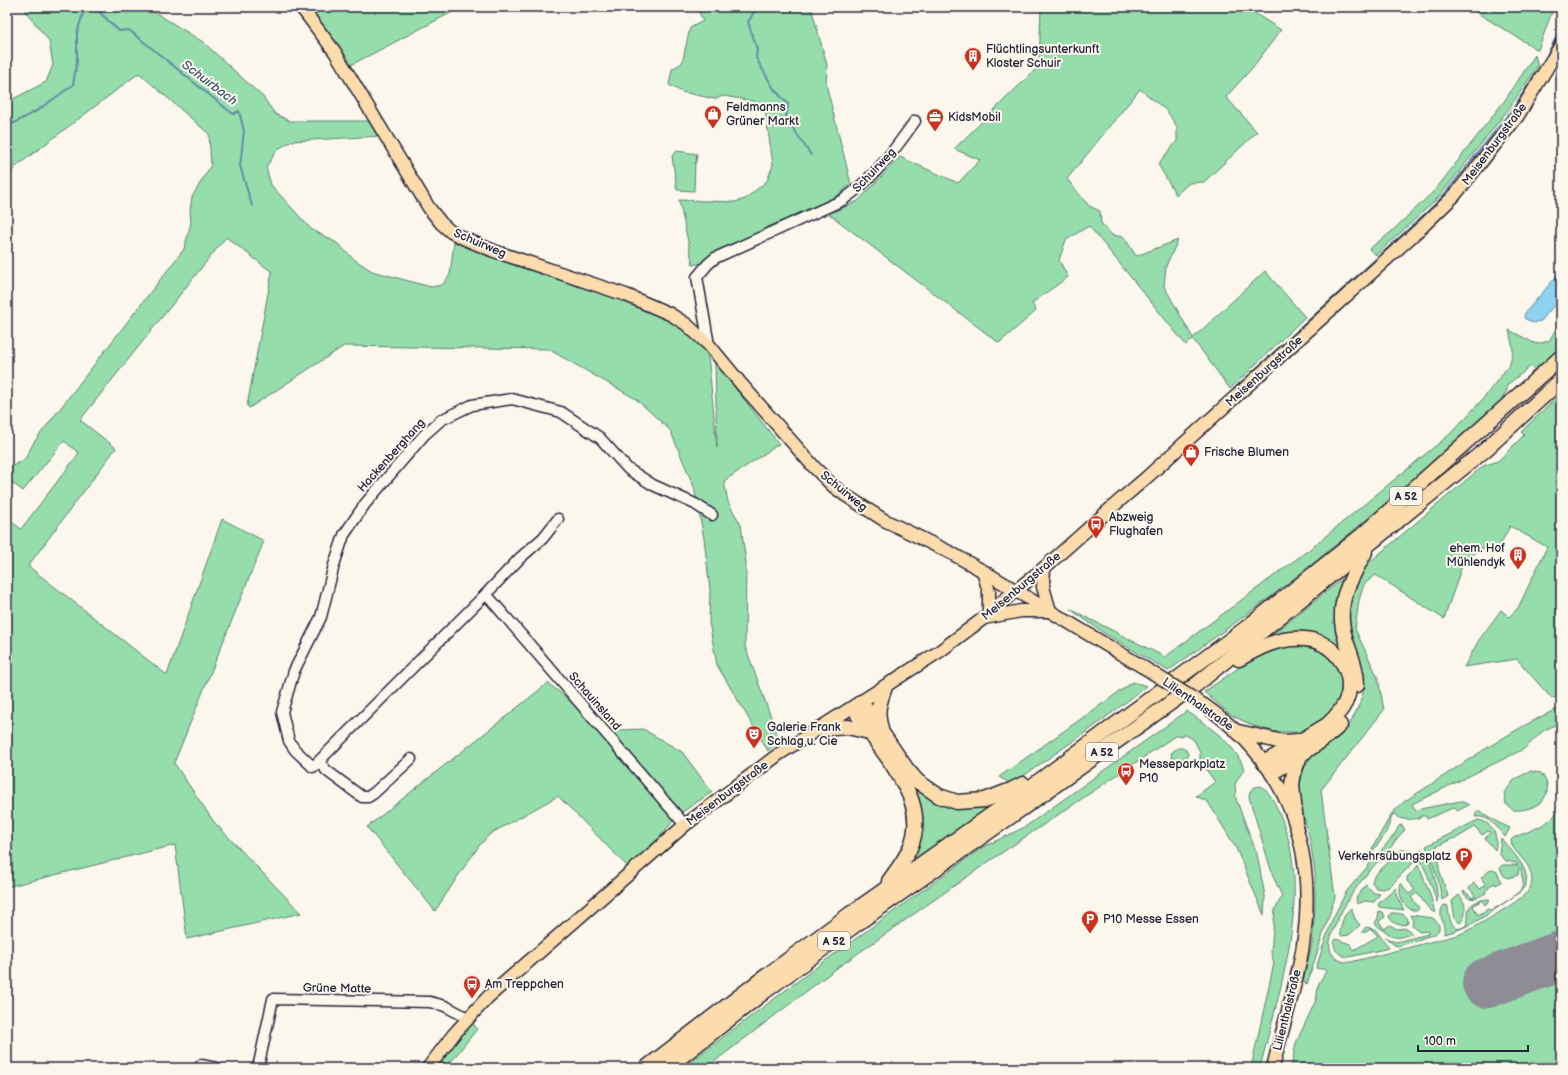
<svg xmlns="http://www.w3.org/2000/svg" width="1568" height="1075" font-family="'Balsamiq Sans',sans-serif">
<rect width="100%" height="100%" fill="#fbf7ec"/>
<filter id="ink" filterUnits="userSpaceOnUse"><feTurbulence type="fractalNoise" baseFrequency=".025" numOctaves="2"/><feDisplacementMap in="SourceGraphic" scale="8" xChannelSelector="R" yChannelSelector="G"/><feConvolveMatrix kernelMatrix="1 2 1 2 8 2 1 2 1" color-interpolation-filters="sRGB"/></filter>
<g filter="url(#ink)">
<!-- green -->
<g fill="#95ddab" stroke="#5c8073">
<path d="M 22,7 L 146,7 L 203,42 L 263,97 L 275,114 L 290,121 L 371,121 L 381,136 L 292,141 L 278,149 L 266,167 L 271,185 L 311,229 L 337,243 L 355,260 L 372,271 L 431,287 L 442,285 L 450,275 L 454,241 L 650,309 L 681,326 L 702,345 L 708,354 L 717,448 L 715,362 L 779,444 L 724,481 L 728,502 L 741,525 L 746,563 L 745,646 L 779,739 L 768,751 L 717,665 L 709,622 L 710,590 L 704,538 L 694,487 L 670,430 L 636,399 L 548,349 L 344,346 L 249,408 L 247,406 L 272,272 L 226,237 L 80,420 L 116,448 L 28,566 L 167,675 L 222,519 L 264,541 L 174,763 L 214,822 L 301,913 L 187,939 L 175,845 L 7,887 L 7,518 L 21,529 L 79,453 L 64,441 L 23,491 L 7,479 L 7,469 L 25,459 L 34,442 L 184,249 L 191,223 L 190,210 L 192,197 L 211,165 L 209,134 L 139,73 L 14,168 L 7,181 L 7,102 L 46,82 L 53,65 L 49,41 Z"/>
<path d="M 308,7 L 462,7 L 349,66 L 321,23 Z"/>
<path d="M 697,7 L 811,7 L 827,65 L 826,84 L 851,184 L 835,198 L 711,254 L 702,263 L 693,265 L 679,200 L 735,202 L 745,199 L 767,181 L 773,165 L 765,109 L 753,101 L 723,96 L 715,99 L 682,92 L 669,85 L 672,69 L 682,63 L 690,28 L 703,21 Z"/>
<path d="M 1041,7 L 1245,7 L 1281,30 L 1253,67 L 1226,97 L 1257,132 L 1204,182 L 1189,183 L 1176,195 L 1158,164 L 1177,141 L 1177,127 L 1167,111 L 1140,89 L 1067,179 L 1089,206 L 1100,211 L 1101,223 L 1112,235 L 1124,237 L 1136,256 L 1178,240 L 1166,266 L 1164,286 L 1193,338 L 1265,271 L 1305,317 L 1230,389 L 1193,339 L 1186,345 L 1089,226 L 1066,240 L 1059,260 L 1068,277 L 1032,303 L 1036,311 L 999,343 L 829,214 L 858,201 L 900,157 L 958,183 L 980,160 L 954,149 L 1039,66 Z"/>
<path d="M 1556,7 L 1553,9 L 1538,50 L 1469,8 Z"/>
<path d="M 1535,55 L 1538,66 L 1507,111 L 1438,198 L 1376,255 L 1369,249 L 1390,233 L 1436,189 L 1505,100 Z"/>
<path d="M 677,151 L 697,154 L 696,162 L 695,163 L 694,191 L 677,190 L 672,156 Z"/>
<path d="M 1561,320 L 1561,346 L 1536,372 L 1531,366 L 1507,385 L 1507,391 L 1497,406 L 1429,468 L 1314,563 L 1261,604 L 1168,671 L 1104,633 L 1070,609 L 1165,657 L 1310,549 L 1450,434 L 1482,400 L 1510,364 L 1513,349 L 1509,330 L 1536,344 L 1549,341 Z"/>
<path d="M 1561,393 L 1561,695 L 1552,699 L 1517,659 L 1464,667 L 1479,640 L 1501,610 L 1509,617 L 1518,608 L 1547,547 L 1510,526 L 1497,551 L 1480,548 L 1463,563 L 1444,619 L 1376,575 L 1364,584 L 1359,600 L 1355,629 L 1378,678 L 1384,710 L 1321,790 L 1335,897 L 1307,984 L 1303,982 L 1312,944 L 1315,905 L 1315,873 L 1310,840 L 1300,802 L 1300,782 L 1305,766 L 1311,757 L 1348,728 L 1359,706 L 1363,692 L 1364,673 L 1347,628 L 1347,601 L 1365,566 L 1483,466 L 1498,461 L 1524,435 L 1521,432 Z"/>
<path d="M 1348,574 L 1346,657 L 1333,645 L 1267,639 Z"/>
<path d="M 1293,645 L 1317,647 L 1334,658 L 1343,678 L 1338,707 L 1323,721 L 1299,732 L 1276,732 L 1254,726 L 1231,715 L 1204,692 L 1264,650 Z"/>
<path d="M 1133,682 L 1147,686 L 1092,728 L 1012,784 L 999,777 Z"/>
<path d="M 548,683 L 575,705 L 597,731 L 643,729 L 682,752 L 712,792 L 678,815 L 632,871 L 558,796 L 490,834 L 479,846 L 460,873 L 435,911 L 367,827 Z"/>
<path d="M 1561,707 L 1561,722 L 1543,731 L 1524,749 L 1412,804 L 1415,810 L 1461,801 L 1469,805 L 1457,811 L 1455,807 L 1427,819 L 1426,816 L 1420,816 L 1420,819 C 1412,818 1407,821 1399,818 L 1396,814 L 1393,814 L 1385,835 L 1365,861 L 1392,813 L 1405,801 C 1456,769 1506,732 1561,707 Z"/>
<path d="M 1187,711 C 1209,727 1235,743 1244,769 L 1235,784 L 1236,799 L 1257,854 L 1265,896 L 1264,915 L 1236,848 L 1208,802 L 1196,796 L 1215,782 L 1200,761 L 1200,752 L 1194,740 L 1186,735 L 1175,736 L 991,860 L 837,968 L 706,1068 L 682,1068 L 822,963 L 983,847 L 1025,827 Z"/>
<path d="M 866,715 L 934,798 L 999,800 L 903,868 L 920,830 Z"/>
<path d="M 1178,748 L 1182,748 L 1186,750 L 1188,754 L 1186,759 L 1178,760 L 1172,758 L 1171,753 Z"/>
<path d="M 1531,771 L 1541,773 C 1559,796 1535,812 1513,810 L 1506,804 L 1504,793 L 1515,779 Z"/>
<path d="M 1260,786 C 1271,792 1275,804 1280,815 C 1314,893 1279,990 1260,1068 L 1251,1068 L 1274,963 L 1271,952 L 1275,910 L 1282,896 L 1273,876 L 1249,797 C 1250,790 1252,787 1260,786 Z"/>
<path d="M 1561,807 L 1561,1068 L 1291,1068 L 1296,1043 L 1316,1000 L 1319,983 L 1327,970 L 1316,968 L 1332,920 L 1346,892 L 1394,835 L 1399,826 L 1402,825 L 1405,830 C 1399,835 1395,841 1391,847 C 1368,872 1351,890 1337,921 C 1333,931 1326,944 1332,954 C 1336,960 1344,963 1351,962 L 1458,935 C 1471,930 1521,901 1528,891 C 1534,884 1532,875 1529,868 C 1525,859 1511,850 1511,840 L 1513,838 C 1531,830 1551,825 1561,807 Z"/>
<path d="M 1477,811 L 1480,811 L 1497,822 L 1510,828 L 1505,837 C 1497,827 1489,815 1475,817 Z"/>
<path d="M 1478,820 C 1493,822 1499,837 1495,850 L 1485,838 L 1491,833 L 1488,831 L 1482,835 L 1475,827 L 1455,839 L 1454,838 L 1435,847 L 1436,849 L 1431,851 L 1432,854 L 1436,853 L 1439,861 L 1439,869 L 1448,896 L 1442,900 L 1438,879 L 1426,846 Z"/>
<path d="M 1501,838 C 1511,852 1539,875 1520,892 C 1497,908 1472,928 1444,934 C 1446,923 1436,914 1444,905 L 1448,906 C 1448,916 1453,938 1467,924 C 1469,919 1467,913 1469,908 C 1472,902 1483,899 1489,899 L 1490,900 L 1485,905 L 1482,900 L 1473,906 L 1478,915 L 1488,909 L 1492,910 C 1500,905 1522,894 1523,884 C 1523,879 1521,874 1521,868 L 1519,868 L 1518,875 L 1508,878 L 1504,876 L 1500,868 L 1502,865 L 1518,865 L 1517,863 L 1506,861 L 1499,854 Z"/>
<path d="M 1422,849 C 1431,856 1439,891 1437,902 L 1428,876 L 1417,852 Z"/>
<path d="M 1401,850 L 1407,850 C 1411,853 1414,857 1413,863 L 1389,887 L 1383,889 L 1376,888 L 1372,882 L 1374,876 Z"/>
<path d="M 1418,864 L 1430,894 L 1435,913 L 1430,910 L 1417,893 L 1411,897 L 1419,908 L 1417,911 C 1404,910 1397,895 1401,883 L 1409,894 L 1415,890 L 1407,881 L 1407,877 L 1417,867 Z"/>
<path d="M 1493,870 L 1497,872 L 1501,882 L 1496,885 L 1495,883 L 1489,886 L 1489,888 L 1485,891 L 1486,893 C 1476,898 1469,903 1463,892 L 1464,891 L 1473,898 L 1475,895 L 1469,888 L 1474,883 L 1480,889 L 1486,885 L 1481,878 L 1489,871 Z"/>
<path d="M 1366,885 L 1374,893 L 1380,894 L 1374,902 L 1365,901 L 1357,904 L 1356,898 Z"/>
<path d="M 1396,888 L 1396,895 L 1404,910 L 1379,907 L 1378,904 Z"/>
<path d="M 1459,895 C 1466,901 1468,917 1460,923 L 1455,919 L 1452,901 Z"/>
<path d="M 1351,908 L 1355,919 L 1360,925 L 1349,935 L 1342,936 L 1340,934 C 1341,925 1343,914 1351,908 Z"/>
<path d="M 1379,911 L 1383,912 L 1385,917 L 1379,921 L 1384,929 L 1390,925 L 1397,929 L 1407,928 L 1412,934 C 1398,937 1397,941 1385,931 C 1381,929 1378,927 1375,923 L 1378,918 Z"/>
<path d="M 1391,913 C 1398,913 1408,913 1408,922 L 1407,924 C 1399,926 1393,924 1389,917 Z"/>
<path d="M 1410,915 L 1433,918 L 1439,925 L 1439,930 L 1435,934 L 1399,946 L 1394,945 L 1385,937 L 1392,941 L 1396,942 L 1428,934 L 1428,931 L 1419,932 L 1412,925 L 1413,921 Z"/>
<path d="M 1366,927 L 1375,929 L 1389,948 L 1349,957 C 1340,957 1330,948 1336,939 L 1350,944 L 1354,950 L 1378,936 L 1371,929 L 1366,932 L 1362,932 Z"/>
<path d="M 469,1018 L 477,1029 L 446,1068 L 429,1068 Z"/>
</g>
<!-- water -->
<path fill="#8ed2f0" stroke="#638ca8" d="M 1561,271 L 1561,297 L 1541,321 L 1533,323 L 1524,318 L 1525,313 Z"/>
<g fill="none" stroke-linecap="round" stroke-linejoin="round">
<!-- stream -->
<g stroke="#638ca8" stroke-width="2">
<path d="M 94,7 L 119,31 L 129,30 L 233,114 L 239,111 L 244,131 L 240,166 L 252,206"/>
<path d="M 757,7 L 748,22 L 757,49 L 756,58 L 774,89 L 788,104 L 786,118 L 811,155"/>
<path d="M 1547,56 L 1561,27"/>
<path d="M 7,127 L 38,110 L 73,85 L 77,61 L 77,33 L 85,7"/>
<path d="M 1234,389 L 1438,202 L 1514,107 L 1537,71"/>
</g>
<!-- runway -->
<path stroke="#8e8c94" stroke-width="50" d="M 1487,983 L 1561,956"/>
<!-- minor casing -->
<g stroke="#22223b" stroke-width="13">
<g id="minor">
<path d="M 709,345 L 697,277 L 708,264 L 715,258 L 843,200 C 875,177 893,152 915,121"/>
<path d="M 558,519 L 543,538 L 520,558 L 486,594 L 313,767 L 295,750 L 289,741 L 282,712 L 294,671 L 321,617 L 334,565 L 344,535 L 365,504 L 424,435 L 441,420 L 472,405 L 512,399 L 561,412 L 600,438 L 628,469 L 653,485 L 695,504 L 712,515"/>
<path d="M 486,594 L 685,825"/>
<path d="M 319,762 L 327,771 L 362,797 L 368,797 L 374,793 L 411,759"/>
<path d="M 201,1065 L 217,1068"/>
<path d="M 258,1068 L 273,999 L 430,1002 L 445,1006 L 468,1018"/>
</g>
</g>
<!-- major casing -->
<g stroke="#22223b" stroke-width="15">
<g id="major">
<path d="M 301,7 L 335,52 L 429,208 L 441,223 L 451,232 L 465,239 L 494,251 L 626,295 L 670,314 L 686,324 L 709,345 L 742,385 L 814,467 L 833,486 L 845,495 L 884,520 L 951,553 L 983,571 L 1143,667"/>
<path d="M 1044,568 L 1043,587 L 1050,611"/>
<path d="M 983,571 L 989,592 L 989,613"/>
<path d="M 984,618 L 1021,611 L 1049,611"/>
<path d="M 1204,705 C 1286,762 1318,846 1303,945 C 1297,986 1282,1027 1273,1068"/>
<path d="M 428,1068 L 454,1034 L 488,997 L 685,825 L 779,754 L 940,651 L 984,618 L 1004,600 L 1044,568 L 1118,502 L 1146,478 L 1423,226 L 1454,196 L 1517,117 L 1561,45"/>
</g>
</g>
<!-- highway casing -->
<g stroke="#22223b" stroke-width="17">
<g id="highway">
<path d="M 1239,659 C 1260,647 1279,637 1305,639 C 1332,641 1354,668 1348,695 C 1345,707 1336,717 1327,725 L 1264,763"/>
<path d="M 1357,685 C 1357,669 1351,656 1346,641 C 1334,604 1349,583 1365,552"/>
<path d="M 861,702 L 906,768 L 917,781 L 939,796 L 957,802 L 985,800 L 1011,790 L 1023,784"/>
<path d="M 858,715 C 868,730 878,744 888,758 C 906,785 925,814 910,848 C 905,860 897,870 889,881"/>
<path d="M 818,729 L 848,727 L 869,732"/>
<path d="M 881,729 C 876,710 879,705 885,687"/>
<path d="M 1238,732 L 1283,742 L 1298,741"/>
<path d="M 1272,773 C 1295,758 1320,744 1340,725"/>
<path d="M 1296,823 L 1292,785 L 1294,772 L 1300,756"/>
<path d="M 646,1068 L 758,982 L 850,914 L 1032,786 L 1246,628 L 1361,536 L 1561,357"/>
<path d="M 667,1068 L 764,992 L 858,923 L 1040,796 L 1197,684 L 1485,450 L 1561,380"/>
</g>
</g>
<!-- minor -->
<use href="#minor" stroke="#fbf7ec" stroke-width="10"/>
<!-- major -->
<use href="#major" stroke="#fcdcac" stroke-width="12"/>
<!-- highway -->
<use href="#highway" stroke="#fcdcac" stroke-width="14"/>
<!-- major-bridge casing -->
<g stroke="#22223b" stroke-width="15" stroke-linecap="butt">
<path id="major-bridge" d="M 1143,667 L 1204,705"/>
</g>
<!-- major-bridge -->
<use href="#major-bridge" stroke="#fcdcac" stroke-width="12"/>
</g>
</g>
<!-- icons -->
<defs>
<g id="building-pin" transform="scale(0.9)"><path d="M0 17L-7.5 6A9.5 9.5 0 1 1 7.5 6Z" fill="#c8321e" stroke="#fbf7ec"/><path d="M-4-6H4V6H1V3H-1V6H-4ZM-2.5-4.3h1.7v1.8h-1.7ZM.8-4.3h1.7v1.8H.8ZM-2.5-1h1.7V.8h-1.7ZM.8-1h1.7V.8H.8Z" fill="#fff"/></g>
<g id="shop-pin" transform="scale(0.9)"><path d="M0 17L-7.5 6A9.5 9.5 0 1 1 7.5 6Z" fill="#c8321e" stroke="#fbf7ec"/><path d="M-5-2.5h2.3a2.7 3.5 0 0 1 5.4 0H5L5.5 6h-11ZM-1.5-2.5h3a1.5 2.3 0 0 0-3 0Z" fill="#fff"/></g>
<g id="office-pin" transform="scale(0.9)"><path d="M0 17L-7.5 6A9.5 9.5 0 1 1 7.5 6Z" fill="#c8321e" stroke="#fbf7ec"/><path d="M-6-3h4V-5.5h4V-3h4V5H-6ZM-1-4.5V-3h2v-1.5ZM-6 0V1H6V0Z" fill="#fff"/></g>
<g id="bus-pin" transform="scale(0.9)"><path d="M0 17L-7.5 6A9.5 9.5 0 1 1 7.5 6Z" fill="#c8321e" stroke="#fbf7ec"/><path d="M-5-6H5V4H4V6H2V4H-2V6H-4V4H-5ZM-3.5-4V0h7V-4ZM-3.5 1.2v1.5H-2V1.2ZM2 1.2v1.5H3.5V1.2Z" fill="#fff"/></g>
<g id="theatre-pin" transform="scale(0.9)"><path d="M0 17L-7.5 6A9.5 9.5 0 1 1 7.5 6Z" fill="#c8321e" stroke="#fbf7ec"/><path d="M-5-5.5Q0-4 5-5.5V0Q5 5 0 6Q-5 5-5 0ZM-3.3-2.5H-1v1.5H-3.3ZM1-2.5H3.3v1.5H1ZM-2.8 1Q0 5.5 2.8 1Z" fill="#fff"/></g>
<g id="parking-pin" transform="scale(0.9)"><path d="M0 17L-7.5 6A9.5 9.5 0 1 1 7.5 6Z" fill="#c8321e" stroke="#fbf7ec"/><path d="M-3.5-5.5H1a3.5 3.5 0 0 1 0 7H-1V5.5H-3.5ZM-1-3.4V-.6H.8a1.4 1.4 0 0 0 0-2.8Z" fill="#fff"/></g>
</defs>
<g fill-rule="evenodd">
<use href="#building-pin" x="973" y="56"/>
<use href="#shop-pin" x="713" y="114"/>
<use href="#office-pin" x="935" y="117"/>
<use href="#shop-pin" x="1191" y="452"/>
<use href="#bus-pin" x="1096" y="524"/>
<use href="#building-pin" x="1518" y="555"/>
<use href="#theatre-pin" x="754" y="734"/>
<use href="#bus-pin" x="1126" y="771"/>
<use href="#parking-pin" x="1464" y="856"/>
<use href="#parking-pin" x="1090" y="919"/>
<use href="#bus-pin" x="472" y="984"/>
</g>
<g text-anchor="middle" stroke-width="4" stroke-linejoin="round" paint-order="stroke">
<!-- shield labels -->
<g fill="#fbf7ec" stroke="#636270" stroke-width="1">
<rect x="1390" y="487" width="32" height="18" rx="3"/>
<rect x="1086" y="743" width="32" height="18" rx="3"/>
<rect x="818" y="932" width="32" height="18" rx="3"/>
</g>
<g font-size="11" font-weight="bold" fill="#22223b">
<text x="1406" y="500">A 52</text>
<text x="1102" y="756">A 52</text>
<text x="834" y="945">A 52</text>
</g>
<!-- poi labels -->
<g font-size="12" fill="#22223b" stroke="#fbf7ec" text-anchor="start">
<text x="986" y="53">Flüchtlingsunterkunft<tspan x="986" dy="14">Kloster Schuir</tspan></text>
<text x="726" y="111">Feldmanns<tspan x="726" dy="14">Grüner Markt</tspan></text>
<text x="948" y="121">KidsMobil</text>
<text x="1204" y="456">Frische Blumen</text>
<text x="1109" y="521">Abzweig<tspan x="1109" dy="14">Flughafen</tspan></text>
<text x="1505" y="552" text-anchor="end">ehem. Hof<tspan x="1505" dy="14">Mühlendyk</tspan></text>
<text x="767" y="731">Galerie Frank<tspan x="767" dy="14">Schlag u. Cie</tspan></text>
<text x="1139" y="768">Messeparkplatz<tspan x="1139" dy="14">P10</tspan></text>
<text x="1451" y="860" text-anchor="end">Verkehrsübungsplatz</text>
<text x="1103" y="923">P10 Messe Essen</text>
<text x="485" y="988">Am Treppchen</text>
</g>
<!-- street labels -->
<g font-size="12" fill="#22223b" stroke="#fbf7ec">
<text transform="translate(1494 144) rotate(-53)" y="4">Meisenburgstraße</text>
<text transform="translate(874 170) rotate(-46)" y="4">Schuirweg</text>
<text transform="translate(480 243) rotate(23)" y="4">Schuirweg</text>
<text transform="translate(1264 371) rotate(-42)" y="4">Meisenburgstraße</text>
<text transform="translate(391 455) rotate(-48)" y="4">Hackenberghang</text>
<text transform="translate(844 491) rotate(39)" y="4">Schuirweg</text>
<text transform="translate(1021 586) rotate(-40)" y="4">Meisenburgstraße</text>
<text transform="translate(595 701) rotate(49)" y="4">Schauinsland</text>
<text transform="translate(1198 704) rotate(35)" y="4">Lilienthalstraße</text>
<text transform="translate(727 793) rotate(-37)" y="4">Meisenburgstraße</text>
<text transform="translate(337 988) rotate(1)" y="4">Grüne Matte</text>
<text transform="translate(1287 1010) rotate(-76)" y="4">Lilienthalstraße</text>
</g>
<!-- water labels -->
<g font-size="13" font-style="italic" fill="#425771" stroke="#fbf7ec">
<text transform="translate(210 82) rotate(37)" y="5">Schuirbach</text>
</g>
</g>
<!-- margin -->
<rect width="1568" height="1075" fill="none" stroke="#fbf7ec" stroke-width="24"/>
<rect x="12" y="12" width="1544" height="1051" fill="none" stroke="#22223b" stroke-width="1.5" filter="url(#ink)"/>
<!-- scale -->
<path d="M1418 1045v6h110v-6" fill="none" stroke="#22223b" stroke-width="2"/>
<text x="1424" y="1045" font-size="12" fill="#22223b" stroke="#fbf7ec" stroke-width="3" paint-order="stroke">100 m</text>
</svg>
